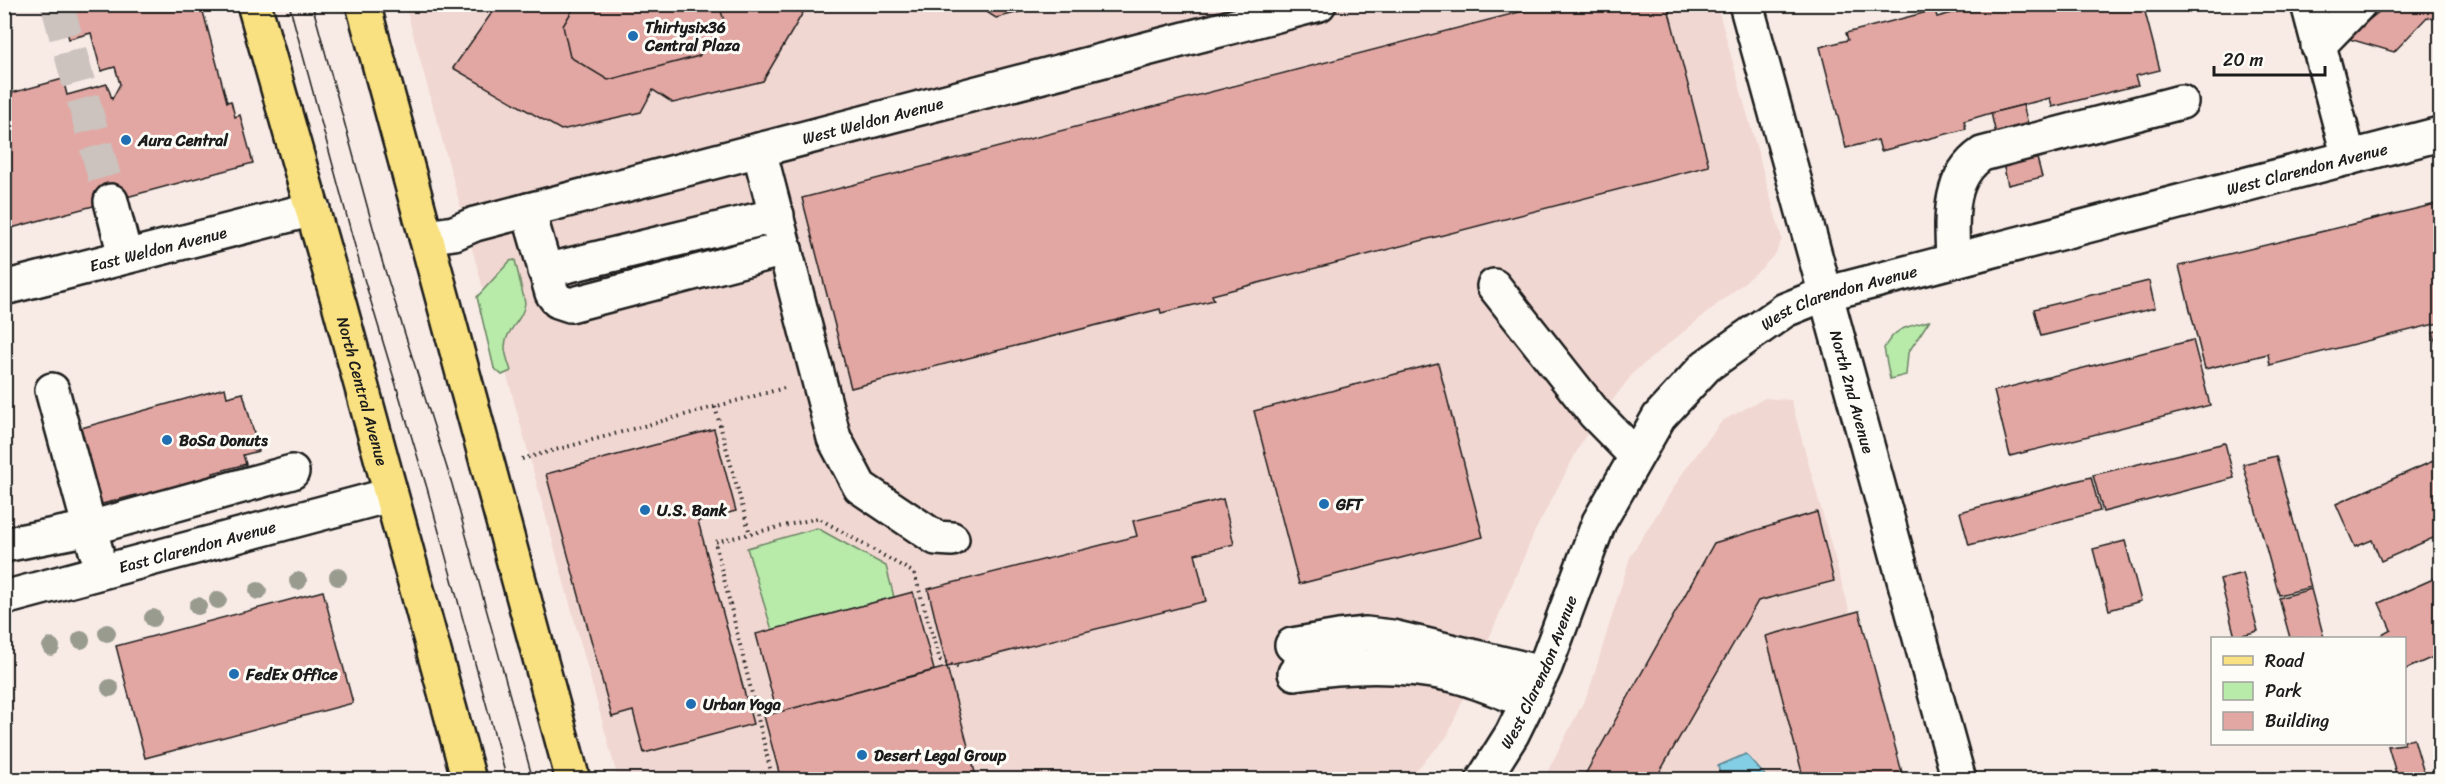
<svg xmlns="http://www.w3.org/2000/svg" width="2445" height="784" font-family="Sriracha,sans-serif">
<rect width="100%" height="100%" fill="#f8ebe6"/>
<filter id="ink" filterUnits="userSpaceOnUse"><feTurbulence type="fractalNoise" baseFrequency=".0167" numOctaves="2"/><feDisplacementMap in="SourceGraphic" scale="12" xChannelSelector="R" yChannelSelector="G"/><feConvolveMatrix kernelMatrix="1 2 1 2 8 2 1 2 1" color-interpolation-filters="sRGB"/></filter>
<g filter="url(#ink)">
<!-- built -->
<g fill="#f1d7d2">
<path d="M 405,5 L 1717,5 L 1782,239 L 1776,253 L 1762,268 L 1634,372 L 1584,438 L 1535,531 L 1447,737 L 1408,779 L 618,779 Z"/>
<path d="M 1765,398 L 1791,400 L 1896,779 L 1543,780 L 1589,691 L 1630,557 L 1684,471 L 1722,421 Z"/>
</g>
<!-- green -->
<g fill="#b8eaaa" stroke="#6a8363" stroke-width="1.5">
<path d="M 515,260 L 525,303 C 523,321 505,330 505,347 C 505,355 509,364 511,371 L 502,375 L 494,368 L 477,297 L 510,261 Z"/>
<path d="M 1929,321 L 1908,353 L 1906,375 L 1890,379 L 1884,348 C 1896,327 1906,327 1929,321 Z"/>
<path d="M 817,528 L 886,566 L 894,597 L 772,630 L 747,548 Z"/>
</g>
<!-- water -->
<path fill="#84cee5" stroke="#5a8795" stroke-width="1.5" d="M 1746,754 L 1768,779 L 1721,779 L 1718,766 Z"/>
<!-- building -->
<g fill="#e2a7a2" stroke="#1c1c1c" stroke-width="1.5">
<path d="M 60,4 L 201,4 L 227,102 L 231,101 L 235,117 L 240,115 L 253,163 L 4,230 L 4,95 L 63,79 L 67,95 L 107,84 L 112,99 L 120,84 L 115,67 L 101,71 L 91,33 L 69,39 Z"/>
<path d="M 498,4 L 808,4 L 763,81 L 673,103 L 653,90 L 641,112 L 561,130 L 453,68 Z"/>
<path d="M 576,4 L 719,4 L 724,21 L 699,56 L 608,80 L 570,57 L 563,26 Z"/>
<path d="M 974,4 L 1051,4 L 996,18 Z"/>
<path d="M 1550,4 L 1667,4 L 1709,166 L 1212,295 L 1214,300 L 1161,313 L 1160,309 L 851,388 L 802,198 Z"/>
<path d="M 1986,4 L 2143,4 L 2160,70 L 2135,76 L 2138,85 L 2052,107 L 2050,98 L 1991,113 L 1964,121 L 1966,129 L 1881,151 L 1878,140 L 1846,148 L 1820,47 L 1848,40 L 1846,33 L 1935,10 L 1937,17 Z"/>
<path d="M 2374,4 L 2440,4 L 2440,21 L 2427,17 L 2394,52 L 2346,38 L 2385,7 Z"/>
<path d="M 2023,105 L 2042,177 L 2008,185 L 1991,113 Z"/>
<path d="M 2440,203 L 2440,310 L 2437,311 L 2439,323 L 2270,365 L 2268,354 L 2205,369 L 2179,266 Z"/>
<path d="M 2149,281 L 2155,308 L 2041,336 L 2034,309 Z"/>
<path d="M 2440,330 L 2440,358 L 2433,332 Z"/>
<path d="M 2193,340 L 2210,405 L 2010,456 L 1994,391 Z"/>
<path d="M 1438,363 L 1483,537 L 1299,584 L 1254,411 Z"/>
<path d="M 225,388 L 227,397 L 243,393 L 259,451 L 243,455 L 246,464 L 213,473 L 217,487 L 139,509 L 136,495 L 95,506 L 74,430 Z"/>
<path d="M 714,429 L 736,511 L 698,521 L 753,724 L 644,753 L 633,711 L 612,717 L 546,474 Z"/>
<path d="M 2225,443 L 2234,478 L 2103,512 L 2093,475 Z"/>
<path d="M 2276,456 L 2311,587 L 2279,595 L 2243,464 Z"/>
<path d="M 2440,458 L 2440,535 L 2381,561 L 2372,540 L 2355,547 L 2336,504 Z"/>
<path d="M 2091,477 L 2100,511 L 1969,545 L 1960,512 Z"/>
<path d="M 1223,499 L 1234,544 L 1195,554 L 1206,601 L 947,667 L 928,589 L 1137,536 L 1133,521 Z"/>
<path d="M 1817,512 L 1834,581 L 1758,601 L 1655,780 L 1582,780 L 1714,543 Z"/>
<path d="M 2125,541 L 2141,601 L 2109,610 L 2093,549 Z"/>
<path d="M 2243,573 L 2258,631 L 2235,637 L 2220,579 Z"/>
<path d="M 2440,576 L 2440,654 L 2404,670 L 2404,638 L 2381,638 L 2380,636 L 2391,630 L 2379,603 Z"/>
<path d="M 2311,589 L 2324,638 L 2290,638 L 2279,598 Z"/>
<path d="M 323,591 L 353,703 L 145,758 L 116,646 Z"/>
<path d="M 913,592 L 934,670 L 777,713 L 756,634 Z"/>
<path d="M 1859,611 L 1904,780 L 1804,780 L 1766,636 Z"/>
<path d="M 947,667 L 977,780 L 781,780 L 764,716 Z"/>
<path d="M 2414,739 L 2426,780 L 2398,780 L 2388,746 L 2404,744 L 2404,741 Z"/>
</g>
<g fill="none" stroke-linecap="round" stroke-linejoin="round">
<!-- minor-tunnel -->
<path stroke="#ccc2be" stroke-width="33" stroke-dasharray="33 16" stroke-linecap="butt" d="M 57,4 L 111,201"/>
<!-- minor casing -->
<g stroke="#1c1c1c" stroke-width="38">
<g id="minor">
<path id="s1" d="M 1746,4 L 1959,780"/>
<path d="M 2308,4 L 2349,158"/>
<path d="M 2318,46 L 2359,4"/>
<path d="M 759,150 L 834,438 L 860,487 L 936,538 L 952,539"/>
<path d="M 111,201 L 125,256"/>
<path d="M 528,210 L 552,293 L 558,301 L 570,305 L 785,249"/>
<path id="s2" d="M 426,237 L 454,233 L 475,224 L 1319,4"/>
<path d="M 1953,261 C 1952,222 1946,179 1982,154 L 2181,102"/>
<path d="M 545,271 L 777,215"/>
<path d="M 1494,286 L 1595,414 L 1636,456"/>
<path id="s3" d="M 4,288 L 313,209"/>
<path d="M 52,390 L 96,551"/>
<path d="M 4,545 L 90,528 L 292,472"/>
<path id="s4" d="M 4,598 L 390,495"/>
<path d="M 1292,645 L 1339,637 L 1366,634 L 1392,637 L 1542,673"/>
<path d="M 1295,673 C 1349,665 1400,663 1453,675 C 1478,681 1503,693 1528,701"/>
<path id="s5" d="M 1483,780 L 1512,734 L 1545,667 L 1599,522 L 1659,417 L 1706,366 L 1785,310 L 1825,294 L 2440,134"/>
</g>
</g>
<!-- major casing -->
<g stroke="#1c1c1c" stroke-width="38">
<g id="major">
<path id="s6" d="M 254,4 L 338,300 L 469,780"/>
<path d="M 363,4 L 573,780"/>
</g>
</g>
<!-- path -->
<g stroke="#1c1c1c" stroke-width="4" stroke-dasharray="1.5 4.5" stroke-linecap="butt">
<path d="M 715,407 L 750,534"/>
<path d="M 522,459 L 784,388"/>
<path d="M 773,780 L 715,542 L 818,518 L 914,573 L 940,660 L 959,668"/>
</g>
<!-- minor -->
<use href="#minor" stroke="#fdfcf7" stroke-width="33"/>
<!-- major -->
<use href="#major" stroke="#f9e181" stroke-width="33"/>
<!-- tram -->
<g stroke="#1c1c1c" stroke-width="1.5">
<path d="M 289,4 L 362,272 L 427,488 L 507,780"/>
<path d="M 312,4 L 383,264 L 452,484 L 533,780"/>
</g>
</g>
<!-- trees -->
<g fill="#999b8f">
<circle cx="338" cy="577" r="9"/>
<circle cx="298" cy="581" r="9"/>
<circle cx="258" cy="591" r="9"/>
<circle cx="218" cy="600" r="9"/>
<circle cx="198" cy="606" r="9"/>
<circle cx="153" cy="618" r="9"/>
<circle cx="107" cy="633" r="9"/>
<circle cx="81" cy="640" r="9"/>
<circle cx="51" cy="647" r="9"/>
<circle cx="110" cy="688" r="9"/>
</g>
</g>
<!-- markers -->
<g fill="#1f6fb2" stroke="#fdfcf7" stroke-width="2">
<circle cx="633" cy="36" r="6"/>
<circle cx="126" cy="140" r="6"/>
<circle cx="167" cy="440" r="6"/>
<circle cx="1324" cy="504" r="6"/>
<circle cx="645" cy="510" r="6"/>
<circle cx="234" cy="674" r="6"/>
<circle cx="691" cy="704" r="6"/>
<circle cx="862" cy="755" r="6"/>
</g>
<g text-anchor="middle" stroke-width="6" stroke-linejoin="round" paint-order="stroke">
<!-- poi labels -->
<g font-size="16" font-weight="bold" fill="#1c1c1c" stroke="#fdfcf7" text-anchor="start">
<text x="645" y="33">Thirtysix36<tspan x="645" dy="18">Central Plaza</tspan></text>
<text x="138" y="146">Aura Central</text>
<text x="179" y="446">BoSa Donuts</text>
<text x="1336" y="510">GFT</text>
<text x="657" y="516">U.S. Bank</text>
<text x="246" y="680">FedEx Office</text>
<text x="703" y="710">Urban Yoga</text>
<text x="874" y="761">Desert Legal Group</text>
</g>
<!-- street labels -->
<g font-size="16" fill="#1c1c1c" stroke="#fdfcf7">
<text dy="6" stroke="none"><textPath href="#s2" startOffset="462">West Weldon Avenue</textPath></text>
<text dy="6" stroke="none"><textPath href="#s5" startOffset="1112">West Clarendon Avenue</textPath></text>
<text dy="6" stroke="none"><textPath href="#s3" startOffset="159">East Weldon Avenue</textPath></text>
<text dy="6" stroke="none"><textPath href="#s5" startOffset="626">West Clarendon Avenue</textPath></text>
<text dy="6" stroke="none"><textPath href="#s6" startOffset="402">North Central Avenue</textPath></text>
<text dy="6" stroke="none"><textPath href="#s1" startOffset="402">North 2nd Avenue</textPath></text>
<text dy="6" stroke="none"><textPath href="#s4" startOffset="200">East Clarendon Avenue</textPath></text>
<text dy="6" stroke="none"><textPath href="#s5" startOffset="122">West Clarendon Avenue</textPath></text>
</g>
</g>
<!-- margin -->
<rect width="2445" height="784" fill="none" stroke="#fdfcf7" stroke-width="24"/>
<rect x="12" y="12" width="2421" height="760" fill="none" stroke="#1c1c1c" stroke-width="2" filter="url(#ink)"/>
<!-- legend -->
<rect x="2211" y="637" width="195" height="108" fill="#fdfcf7" stroke="#a3a29f" stroke-width="1.5"/>
<rect x="2223" y="656" width="30" height="9" fill="#f9e181" stroke="#a3a29f" stroke-width="1.5"/>
<text x="2265" y="667" font-size="18" fill="#1c1c1c">Road</text>
<rect x="2223" y="682" width="30" height="18" fill="#b8eaaa" stroke="#a3a29f" stroke-width="1.5"/>
<text x="2265" y="697" font-size="18" fill="#1c1c1c">Park</text>
<rect x="2223" y="712" width="30" height="18" fill="#e2a7a2" stroke="#a3a29f" stroke-width="1.5"/>
<text x="2265" y="727" font-size="18" fill="#1c1c1c">Building</text>
<!-- scale -->
<path d="M2214 66v9h111v-9" fill="none" stroke="#1c1c1c" stroke-width="3"/>
<text x="2223" y="66" font-size="18" fill="#1c1c1c" stroke="#fdfcf7" stroke-width="4.5" paint-order="stroke">20 m</text>
</svg>
